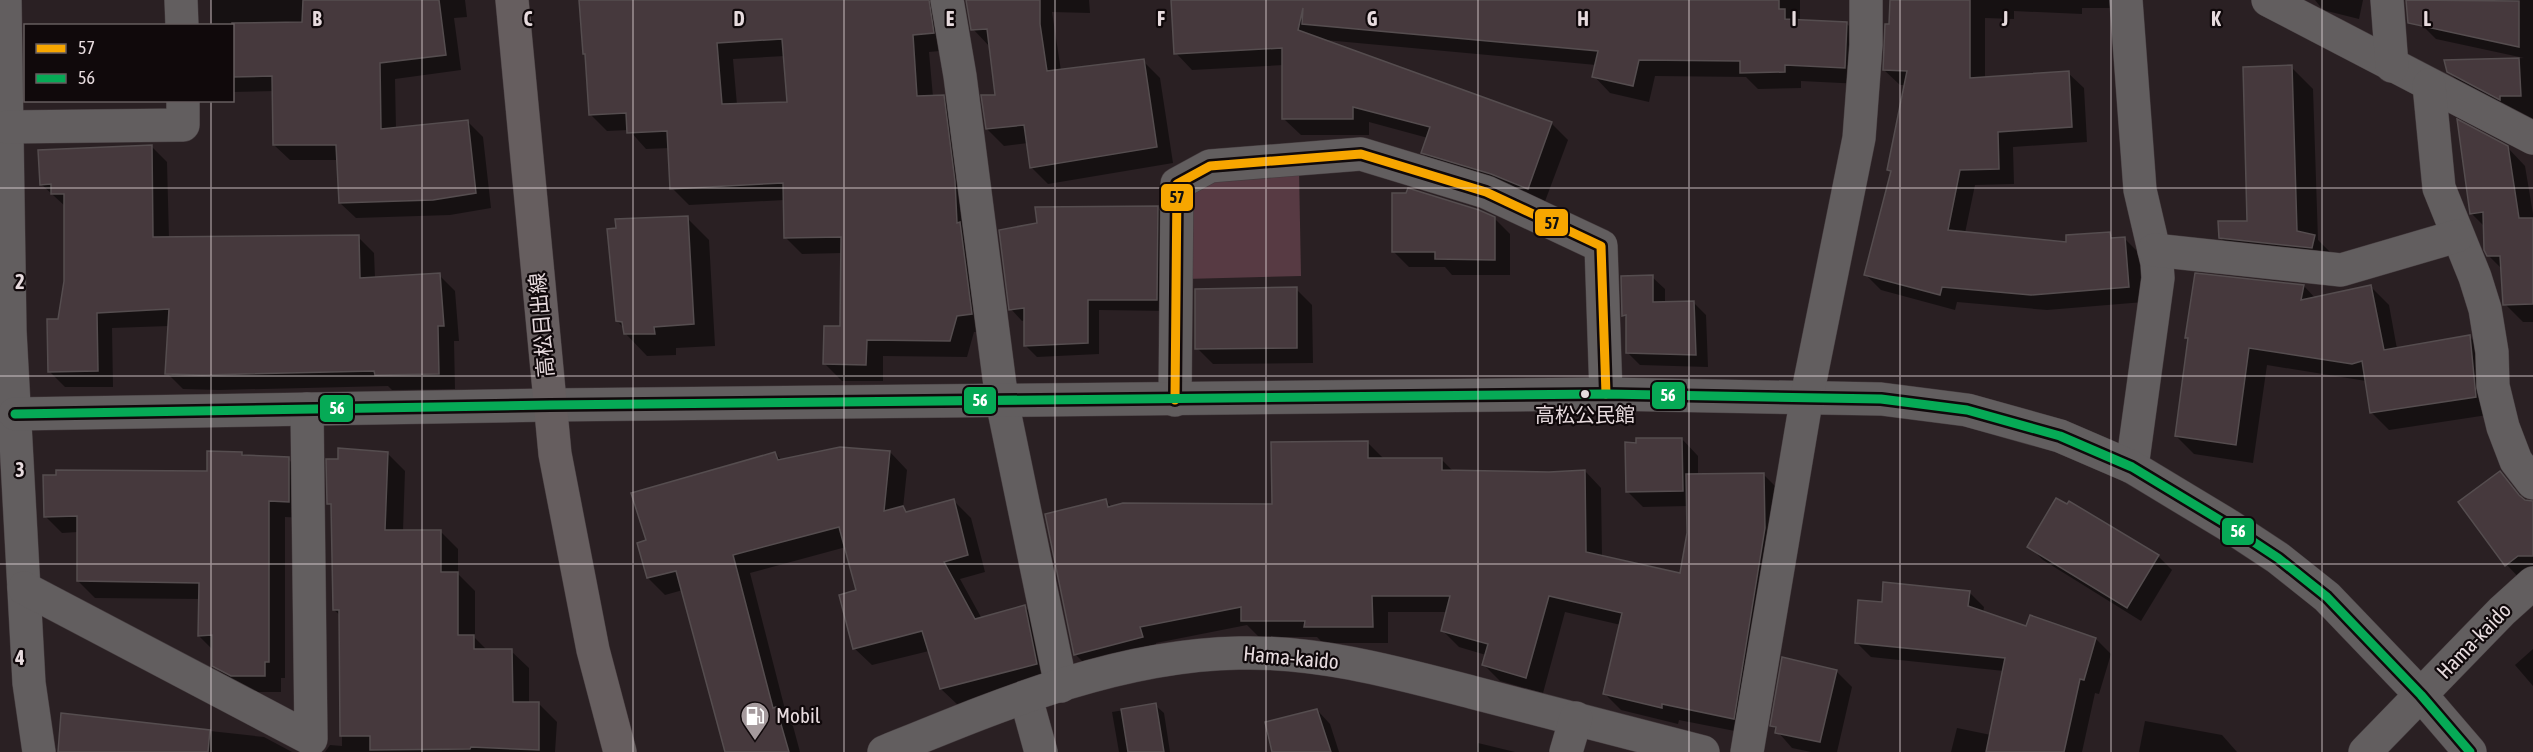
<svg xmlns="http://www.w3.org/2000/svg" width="2533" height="752" font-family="'Asap Condensed','Noto Sans JP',sans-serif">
<rect width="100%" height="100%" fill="#2a2023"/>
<!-- green -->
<path fill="#573a43" d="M 1299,170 L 1301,276 L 1185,279 L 1187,198 L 1207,177 Z"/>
<!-- shadow -->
<g fill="#0007" fill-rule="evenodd">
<path d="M 211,0 L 465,0 L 467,17 L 454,18 L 461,70 L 395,79 L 396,129 L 467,121 L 483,137 L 491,208 L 450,215 L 356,218 L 340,203 L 339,160 L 290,160 L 274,145 L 274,91 L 232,92 L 232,26 L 212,26 Z"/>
<path d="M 579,0 L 957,0 L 950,50 L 929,52 L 933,97 L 943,97 L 960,114 L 988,331 L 974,332 L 967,357 L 883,356 L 883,381 L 842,381 L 825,364 L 842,328 L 842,253 L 802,254 L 785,237 L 785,200 L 689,205 L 672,188 L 670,148 L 646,149 L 629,130 L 607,131 L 590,114 L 587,56 L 585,54 ZM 785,56 L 788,103 L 737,105 L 733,59 Z"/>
<path d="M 968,0 L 1089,0 L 1090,13 L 1052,12 L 1061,71 L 1143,61 L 1160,78 L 1173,163 L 1048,184 L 1031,167 L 1028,143 L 1004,146 L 987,129 L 997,96 L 990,47 L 973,29 Z"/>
<path d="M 1173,0 L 1800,0 L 1800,22 L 1847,24 L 1863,40 L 1861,84 L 1801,81 L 1801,88 L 1758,89 L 1746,77 L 1655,76 L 1649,102 L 1610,93 L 1594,76 L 1596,65 L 1325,40 L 1551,123 L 1568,140 L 1544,204 L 1439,169 L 1422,152 L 1428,138 L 1369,122 L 1369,135 L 1301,135 L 1284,119 L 1284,65 L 1192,70 L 1176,53 Z"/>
<path d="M 1892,0 L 2113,0 L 2113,8 L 2082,8 L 2082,14 L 2014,11 L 2014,19 L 1985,18 L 1985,78 L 2068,73 L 2084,88 L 2087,142 L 2013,147 L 2014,184 L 1975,185 L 1965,233 L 2068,244 L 2109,234 L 2115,239 L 2125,239 L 2140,254 L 2144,302 L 2047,310 L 1957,302 L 1955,310 L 1881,290 L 1866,275 L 1892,173 L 1889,170 L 1906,85 L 1900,85 L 1884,70 Z"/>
<path d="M 2315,0 L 2363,0 L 2359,19 L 2323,10 Z"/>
<path d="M 2422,0 L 2533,0 L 2533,122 L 2462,85 L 2448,71 L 2446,62 L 2524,58 L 2436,39 L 2423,26 Z"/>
<path d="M 2291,67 L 2313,89 L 2318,240 L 2336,258 L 2242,259 L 2220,237 L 2249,222 Z"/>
<path d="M 2463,140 L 2507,147 L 2525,166 L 2533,214 L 2533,322 L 2523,322 L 2505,304 L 2503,270 L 2488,255 L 2485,227 L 2471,213 L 2460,141 Z"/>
<path d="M 151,146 L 167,162 L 169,239 L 358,237 L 374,253 L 375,278 L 439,275 L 455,291 L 459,341 L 454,341 L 455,389 L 392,390 L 388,386 L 219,390 L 183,389 L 167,373 L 169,326 L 112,328 L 113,387 L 65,387 L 49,371 L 66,282 L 66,207 L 41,184 Z"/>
<path d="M 1157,208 L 1169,219 L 1168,311 L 1099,310 L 1099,354 L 1037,357 L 1025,345 L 1025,320 L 1022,321 L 1011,309 Z"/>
<path d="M 687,218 L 709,240 L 715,346 L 676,348 L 676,355 L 647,356 L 625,333 L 624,328 L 617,321 Z"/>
<path d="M 1494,218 L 1510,234 L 1510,275 L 1452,275 L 1445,267 L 1409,267 L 1393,251 Z"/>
<path d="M 1652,277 L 1665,289 L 1665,303 L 1694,303 L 1706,315 L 1708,367 L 1640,365 L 1627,352 L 1627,319 L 1624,315 Z"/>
<path d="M 2304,286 L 2316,299 L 2371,287 L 2389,305 L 2397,349 L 2470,337 L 2488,355 L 2494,414 L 2389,430 L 2371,412 L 2366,381 L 2267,365 L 2253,463 L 2194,454 L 2176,436 L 2190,341 L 2186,337 Z"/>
<path d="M 1296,289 L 1312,305 L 1313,363 L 1213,364 L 1197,348 Z"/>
<path d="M 1682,439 L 1698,456 L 1698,475 L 1763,474 L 1780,491 L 1750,734 L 1679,720 L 1678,724 L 1621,710 L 1605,694 L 1621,625 L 1565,612 L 1543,693 L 1500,681 L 1484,665 L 1486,655 L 1459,647 L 1442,630 L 1447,612 L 1388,612 L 1388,643 L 1323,643 L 1317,637 L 1259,637 L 1247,625 L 1156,643 L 1158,653 L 1092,671 L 1075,654 L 1106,501 L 1112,507 L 1273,505 L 1367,442 L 1384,459 L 1441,459 L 1453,471 L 1549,473 L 1585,471 L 1601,488 L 1602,557 L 1682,575 L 1688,533 L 1688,506 L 1643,507 L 1627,491 Z"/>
<path d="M 890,452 L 907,470 L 903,508 L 908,513 L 953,500 L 971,518 L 985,572 L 960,579 L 982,619 L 1025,607 L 1042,624 L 1054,682 L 959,706 L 941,689 L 929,651 L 872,665 L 854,648 L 858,591 L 846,547 L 750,573 L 788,721 L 793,726 L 800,752 L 726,752 L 683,590 L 665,595 L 648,578 L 648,541 L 775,453 L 782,461 Z"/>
<path d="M 242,453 L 245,456 L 288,459 L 305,475 L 306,518 L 285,517 L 285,678 L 281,678 L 281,692 L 249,692 L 231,682 L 213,665 L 213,650 L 199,636 L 200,599 L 95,598 L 78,581 L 78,532 L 62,533 L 45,516 L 208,472 Z"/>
<path d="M 387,453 L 405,471 L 403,531 L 440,531 L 458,549 L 458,574 L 475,591 L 475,638 L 488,651 L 511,651 L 529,668 L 529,704 L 539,704 L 557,722 L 555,752 L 325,752 L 330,745 L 342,746 L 341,616 L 334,610 L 333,507 L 328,503 Z"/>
<path d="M 2500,473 L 2526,502 L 2533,502 L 2533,573 L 2522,581 L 2507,565 L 2460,502 Z"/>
<path d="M 2029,546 L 2158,556 L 2172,570 L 2141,621 L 2043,560 Z"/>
<path d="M 1969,592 L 1984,607 L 1983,613 L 2027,628 L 2096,639 L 2111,654 L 2099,694 L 2095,693 L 2082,752 L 1951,752 L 1957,728 L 1991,735 L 2004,671 L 1871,657 L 1856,642 L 1883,603 Z"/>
<path d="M 2533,649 L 2533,686 L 2515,665 Z"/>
<path d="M 1836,671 L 1852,687 L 1837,752 L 1811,752 L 1792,748 L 1772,725 Z"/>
<path d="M 1155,705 L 1164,713 L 1170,752 L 1119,752 L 1112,712 Z"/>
<path d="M 1317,710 L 1330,724 L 1339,752 L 1272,752 L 1266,732 Z"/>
<path d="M 63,715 L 264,737 L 292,752 L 60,752 Z"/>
<path d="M 2145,721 L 2222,735 L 2237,752 L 2139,752 Z"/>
<path d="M 1478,743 L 1515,752 L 1477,752 Z"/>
</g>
<!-- building -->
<g fill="#46393d" stroke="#554d4f" stroke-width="1.5" fill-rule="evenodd">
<path d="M 303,0 L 439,0 L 446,55 L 380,63 L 381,129 L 468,120 L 476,193 L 433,200 L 339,203 L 336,145 L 273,145 L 272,76 L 232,77 L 232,23 L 302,22 Z"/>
<path d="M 579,0 L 929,0 L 934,33 L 913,35 L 917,96 L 944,95 L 955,181 L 957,223 L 960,222 L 972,314 L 957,316 L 950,341 L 867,340 L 866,365 L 823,364 L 824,326 L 840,326 L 841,237 L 784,238 L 783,183 L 670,189 L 667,131 L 627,133 L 626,113 L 589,115 L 585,54 L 583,54 ZM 782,39 L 787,102 L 722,104 L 717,43 Z"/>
<path d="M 966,0 L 1040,0 L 1040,24 L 1047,71 L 1144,59 L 1157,147 L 1030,168 L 1024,125 L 986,129 L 981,95 L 995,95 L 987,29 L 971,30 Z"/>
<path d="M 1171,0 L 1779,0 L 1779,9 L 1785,9 L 1785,19 L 1847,22 L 1845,68 L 1785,65 L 1785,72 L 1740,73 L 1740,61 L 1639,60 L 1633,86 L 1592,77 L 1598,51 L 1302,24 L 1303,8 L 1298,30 L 1552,122 L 1528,189 L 1491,174 L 1421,153 L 1430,127 L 1353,107 L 1353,119 L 1282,119 L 1282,48 L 1174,54 Z"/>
<path d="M 1890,0 L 1970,0 L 1970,78 L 2069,71 L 2072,127 L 1998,132 L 1999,169 L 1960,170 L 1948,230 L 2066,242 L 2066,235 L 2110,232 L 2111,238 L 2125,237 L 2129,287 L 2031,295 L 1942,287 L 1940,295 L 1864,275 L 1891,171 L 1887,170 L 1907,71 L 1883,70 L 1885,24 L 1889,24 Z"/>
<path d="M 2406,0 L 2519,1 L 2519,47 L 2408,23 Z"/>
<path d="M 2519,58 L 2521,96 L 2500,96 L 2500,100 L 2447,72 L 2444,60 Z"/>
<path d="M 2292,65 L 2297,231 L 2315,235 L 2312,248 L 2219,238 L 2218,221 L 2247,221 L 2243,67 Z"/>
<path d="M 2457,119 L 2508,146 L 2519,218 L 2533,218 L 2533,304 L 2503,305 L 2500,256 L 2487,256 L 2484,250 L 2483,212 L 2470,214 Z"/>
<path d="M 152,145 L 153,237 L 359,235 L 360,278 L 440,273 L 444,326 L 438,326 L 439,374 L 375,375 L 374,371 L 202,375 L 165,374 L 169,309 L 97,313 L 98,371 L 48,372 L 47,319 L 58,319 L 64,281 L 64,194 L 51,194 L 51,184 L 40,185 L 38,150 Z"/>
<path d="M 1408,188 L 1479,210 L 1495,217 L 1495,260 L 1435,259 L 1435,252 L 1392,252 L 1392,193 L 1406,193 Z"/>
<path d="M 1158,206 L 1157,300 L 1088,300 L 1088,343 L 1024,346 L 1024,308 L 1009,310 L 999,230 L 1037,223 L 1035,207 Z"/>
<path d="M 688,216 L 694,324 L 654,327 L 655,334 L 624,334 L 622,322 L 616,321 L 607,229 L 616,228 L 615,219 Z"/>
<path d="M 2195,273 L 2304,285 L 2301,300 L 2371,285 L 2384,350 L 2470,335 L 2476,397 L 2370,413 L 2362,361 L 2352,364 L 2249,348 L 2236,445 L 2175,436 L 2188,338 L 2185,338 Z"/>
<path d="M 1653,275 L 1653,302 L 1694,301 L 1696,355 L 1626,353 L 1626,315 L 1622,316 L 1621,276 Z"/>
<path d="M 1297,287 L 1297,348 L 1195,349 L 1195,289 Z"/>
<path d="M 1636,438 L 1682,438 L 1683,491 L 1626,492 L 1625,442 L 1636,443 Z"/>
<path d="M 1368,441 L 1368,458 L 1442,458 L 1442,470 L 1549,472 L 1585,470 L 1586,552 L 1680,573 L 1687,533 L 1686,474 L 1764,473 L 1765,528 L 1734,719 L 1662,704 L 1662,708 L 1603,694 L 1622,613 L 1549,596 L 1526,678 L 1482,665 L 1488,644 L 1441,631 L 1450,596 L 1372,596 L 1373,627 L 1304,627 L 1305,621 L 1241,621 L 1241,607 L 1140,627 L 1143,637 L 1074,655 L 1045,514 L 1106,499 L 1108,507 L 1123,503 L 1272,504 L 1271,442 Z"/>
<path d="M 840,447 L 890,451 L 884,511 L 903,506 L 906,512 L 954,499 L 968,555 L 944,562 L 975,619 L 1025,605 L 1037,664 L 940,689 L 922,631 L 853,649 L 839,595 L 856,590 L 839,527 L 733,555 L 773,708 L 776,707 L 789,752 L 725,752 L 676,571 L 647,578 L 637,543 L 646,540 L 631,493 L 775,452 L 778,460 Z"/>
<path d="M 338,448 L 388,452 L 385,530 L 441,530 L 441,572 L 458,572 L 458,635 L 474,635 L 474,649 L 512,649 L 513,702 L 539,702 L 539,750 L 471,747 L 470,749 L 370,750 L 370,736 L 340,736 L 339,610 L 333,610 L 331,504 L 327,504 L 326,459 L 338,459 Z"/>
<path d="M 207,451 L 242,452 L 242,455 L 289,457 L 289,502 L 269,501 L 269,662 L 265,662 L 265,676 L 231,676 L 212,666 L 212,635 L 198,636 L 199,583 L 77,581 L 77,516 L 44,517 L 43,475 L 56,475 L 56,470 L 207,471 Z"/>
<path d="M 2500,471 L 2519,495 L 2525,500 L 2533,501 L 2533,556 L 2518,556 L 2505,566 L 2458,502 Z"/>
<path d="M 2056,498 L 2067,504 L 2069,501 L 2159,555 L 2127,608 L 2027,547 Z"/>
<path d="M 1883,582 L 1970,591 L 1968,606 L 2026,626 L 2030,615 L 2096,638 L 2084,680 L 2080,679 L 2064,752 L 1986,752 L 2005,658 L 1855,643 L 1858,600 L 1882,602 Z"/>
<path d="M 1782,657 L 1837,670 L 1820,742 L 1775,733 L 1776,727 L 1770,726 Z"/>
<path d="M 1156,703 L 1164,752 L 1128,752 L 1121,709 Z"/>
<path d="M 1317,709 L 1331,752 L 1272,752 L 1265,722 Z"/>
<path d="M 61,713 L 210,730 L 208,752 L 58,752 Z"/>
</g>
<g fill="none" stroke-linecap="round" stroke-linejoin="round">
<!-- minor casing -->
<g stroke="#443b3e" stroke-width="34">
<g id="minor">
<path d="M 5,0 L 10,331 L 29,683 L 39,752"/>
<path d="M 181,0 L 182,26"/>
<path d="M 947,0 L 960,76 L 1002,401 L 1061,686"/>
<path d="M 2126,0 L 2140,190 L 2157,263 L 2158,278 L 2132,467"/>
<path d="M 2268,0 L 2533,138"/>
<path d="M 2387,0 L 2392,66"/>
<path d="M 2429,85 L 2439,188 L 2475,277 L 2485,309 L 2492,352 L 2493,386 L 2503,427 L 2516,461 L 2533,483"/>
<path d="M 7,127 L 183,125 L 183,100"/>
<path d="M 2154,250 L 2341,270 L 2457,236"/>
<path d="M 1175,400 L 1177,184 L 1210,166 L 1361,154 L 1486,192 L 1601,246 L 1606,394"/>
<path d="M 15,414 L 550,405 L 1606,394 L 1881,399 L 1967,410 L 2060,436 L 2132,467 L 2228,525 L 2278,558 L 2327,597 L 2421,695 L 2470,752"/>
<path d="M 24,588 L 311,739 L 307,409"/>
<path d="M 1026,698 L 1041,752"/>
<path d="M 884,752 C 997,706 1116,655 1239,653 C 1320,651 1398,673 1475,693 C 1551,712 1627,732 1703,752"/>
<path d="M 1566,752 L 1576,718"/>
<path d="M 1747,752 L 1807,396 L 1859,138 L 1866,45 L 1866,0"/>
<path d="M 2365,752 L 2502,611 L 2533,583"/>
</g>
</g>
<!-- major casing -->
<g stroke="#443b3e" stroke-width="34">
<path id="major" d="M 512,0 L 555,454 L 593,650 L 620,752"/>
</g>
<!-- minor -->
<use href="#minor" stroke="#625e5f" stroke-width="33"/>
<!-- major -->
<use href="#major" stroke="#665e5f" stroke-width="33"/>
<!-- bus-1 casing -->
<g stroke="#10090b" stroke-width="14">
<path id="bus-1" d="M 1175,400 L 1177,184 L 1210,166 L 1361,154 L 1486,192 L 1601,246 L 1606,394"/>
</g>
<!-- bus-2 casing -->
<g stroke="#10090b" stroke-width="14">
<path id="bus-2" d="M 15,414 L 550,405 L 1606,394 L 1881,399 L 1967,410 L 2060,436 L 2132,467 L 2228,525 L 2278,558 L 2327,597 L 2421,695 L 2470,752"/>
</g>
<!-- bus-1 -->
<use href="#bus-1" stroke="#f7a600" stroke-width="9"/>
<!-- bus-2 -->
<use href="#bus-2" stroke="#06aa56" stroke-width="9"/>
</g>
<!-- grid -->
<path fill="none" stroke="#e7dbde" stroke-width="1.5" stroke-opacity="0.55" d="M 211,0 L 211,26M 422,0 L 422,752M 633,0 L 633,752M 844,0 L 844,752M 1055,0 L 1055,752M 1266,0 L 1266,752M 1478,0 L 1478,752M 1689,0 L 1689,752M 1900,0 L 1900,752M 2111,0 L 2111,752M 2322,0 L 2322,752M 211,100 L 211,752M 0,188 L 2533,188M 0,376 L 2533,376M 0,564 L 2533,564"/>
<!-- icons -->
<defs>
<g id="fuel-pin" transform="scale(1.5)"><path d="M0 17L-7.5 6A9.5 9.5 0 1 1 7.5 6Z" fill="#a59a9d" stroke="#10090b"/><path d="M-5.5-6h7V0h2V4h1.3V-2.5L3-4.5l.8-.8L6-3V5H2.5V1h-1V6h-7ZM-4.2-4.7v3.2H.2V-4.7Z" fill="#fff"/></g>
</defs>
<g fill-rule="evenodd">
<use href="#fuel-pin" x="755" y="716"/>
</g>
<!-- markers -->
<circle fill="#e7dbde" stroke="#10090b" stroke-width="2" cx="1585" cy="394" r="5"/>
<g text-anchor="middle" stroke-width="4.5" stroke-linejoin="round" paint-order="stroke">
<!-- bus labels -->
<g font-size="20" fill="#e7dbde" stroke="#10090b">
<text x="1585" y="422">高松公民館</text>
</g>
<!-- street labels -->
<g font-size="21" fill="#e7dbde" stroke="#10090b">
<text transform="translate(542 325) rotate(-95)" y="7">高松日出線</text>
<text transform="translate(2474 641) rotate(-46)" y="7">Hama-kaido</text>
<text transform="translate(1291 658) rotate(5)" y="7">Hama-kaido</text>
</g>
<!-- poi labels -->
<g font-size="21" fill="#e7dbde" stroke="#10090b" text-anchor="start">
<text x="776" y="723">Mobil</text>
</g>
</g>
<g font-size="20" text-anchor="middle" font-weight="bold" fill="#e7dbde" stroke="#10090b" stroke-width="4.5" stroke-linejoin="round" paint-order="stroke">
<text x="317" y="26">B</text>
<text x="528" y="26">C</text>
<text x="739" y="26">D</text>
<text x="950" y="26">E</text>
<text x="1161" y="26">F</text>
<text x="1372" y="26">G</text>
<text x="1583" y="26">H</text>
<text x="1794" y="26">I</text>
<text x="2005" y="26">J</text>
<text x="2216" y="26">K</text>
<text x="2427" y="26">L</text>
<text x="20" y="289">2</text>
<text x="20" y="477">3</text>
<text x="20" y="665">4</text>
</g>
<g stroke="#10090b" stroke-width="2">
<rect x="1160" y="183" width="34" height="29" rx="6" fill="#f7a600"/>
<rect x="1534" y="208" width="35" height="29" rx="6" fill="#f7a600"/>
<rect x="1651" y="381" width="35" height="29" rx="6" fill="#06aa56"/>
<rect x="963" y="386" width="34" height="29" rx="6" fill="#06aa56"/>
<rect x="319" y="394" width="35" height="29" rx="6" fill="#06aa56"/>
<rect x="2221" y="517" width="34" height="29" rx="6" fill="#06aa56"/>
</g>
<g font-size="16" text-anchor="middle" font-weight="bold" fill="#fff">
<text x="1668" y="401">56</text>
<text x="980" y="406">56</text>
<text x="337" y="414">56</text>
<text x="2238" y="537">56</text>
</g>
<g font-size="16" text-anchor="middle" font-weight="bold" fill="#111">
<text x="1177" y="203">57</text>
<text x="1552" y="229">57</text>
</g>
<!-- legend -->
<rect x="24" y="24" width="210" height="78" fill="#10090b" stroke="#665d5f" stroke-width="1.5"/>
<rect x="36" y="44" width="30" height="9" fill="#f7a600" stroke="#665d5f" stroke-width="1.5"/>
<text x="78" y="54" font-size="18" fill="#e7dbde">57</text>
<rect x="36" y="74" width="30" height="9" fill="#06aa56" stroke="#665d5f" stroke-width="1.5"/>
<text x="78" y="84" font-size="18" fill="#e7dbde">56</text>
</svg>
